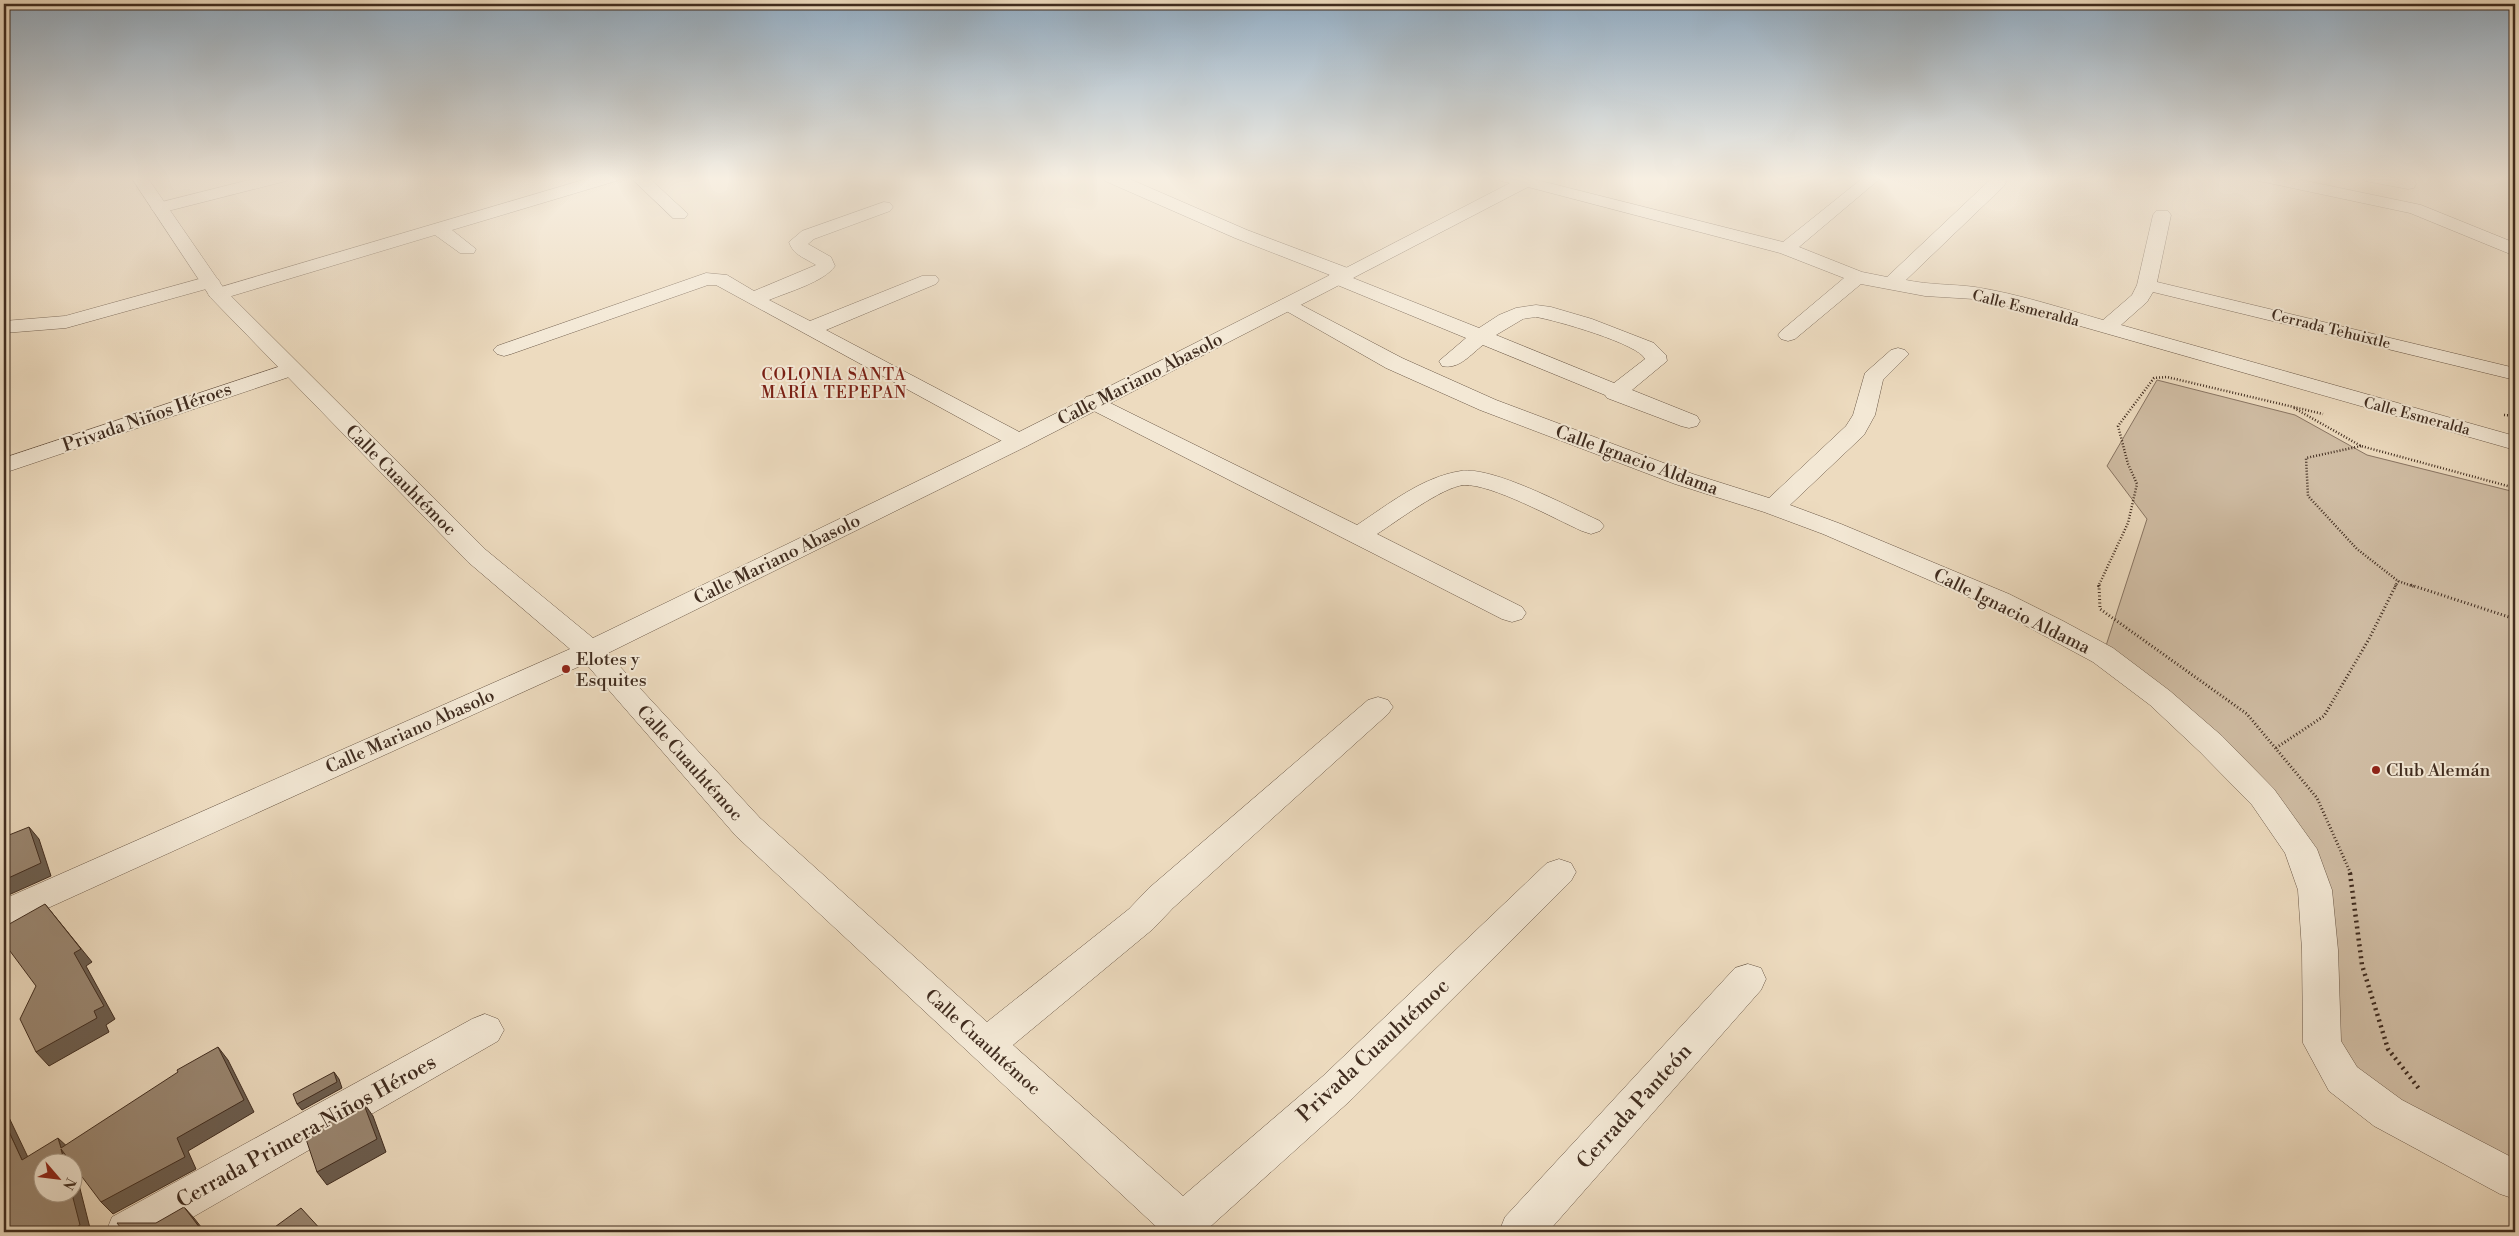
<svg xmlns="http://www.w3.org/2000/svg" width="2519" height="1236" font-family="'Libre Bodoni',serif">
<rect width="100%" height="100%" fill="#eddbbf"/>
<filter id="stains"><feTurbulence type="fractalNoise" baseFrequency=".004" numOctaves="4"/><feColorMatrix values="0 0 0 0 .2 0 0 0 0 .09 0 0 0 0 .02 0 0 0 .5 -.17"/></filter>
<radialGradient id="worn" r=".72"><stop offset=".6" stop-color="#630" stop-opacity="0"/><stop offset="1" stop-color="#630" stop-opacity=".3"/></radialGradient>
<!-- green -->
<path fill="#d0bda4" stroke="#887462" d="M 2157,380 L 2295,415 L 2367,455 L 2515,492 L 2515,1180 L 2388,1113 L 2343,1079 L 2300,849 L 2103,655 L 2147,519 L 2107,466 Z"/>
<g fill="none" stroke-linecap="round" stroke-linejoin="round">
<!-- service casing -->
<g stroke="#6b5847" stroke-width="1">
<path id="service" d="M 2399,177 L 2413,177 L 2416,180 L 2411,183 Z"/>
</g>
<!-- minor casing -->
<g stroke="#6b5847" stroke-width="1">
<g id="minor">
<path d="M 261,177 L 288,177 L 286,181 L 160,213 L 154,212 L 151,208 L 154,204 Z"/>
<path d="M 593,177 L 618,177 L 616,181 L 452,230 L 476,249 L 474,253 L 460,253 L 435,235 L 225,298 L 211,298 L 208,294 L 211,290 Z"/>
<path d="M 630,177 L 648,177 L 688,214 L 685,218 L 673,218 Z"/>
<path d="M 1499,177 L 1543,177 L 1541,181 L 1783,242 L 1864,177 L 1882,177 L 1799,247 L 1862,272 L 1887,277 L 1992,178 L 2004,178 L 2006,182 L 2004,186 L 1906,280 C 1929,285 1952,284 1975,287 C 2019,294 2061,308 2103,320 L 2132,295 L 2137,285 L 2153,215 L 2156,211 L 2168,211 L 2171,215 L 2157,282 L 2515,368 L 2515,380 L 2153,292 L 2147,302 L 2121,325 L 2515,436 L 2515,450 L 2017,308 L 1974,299 L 1925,296 L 1861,284 L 1795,339 L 1788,341 L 1781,339 L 1778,335 L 1781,331 L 1844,278 L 1780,253 L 1528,187 L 1353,278 L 1479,328 L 1499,315 L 1516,308 L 1536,305 L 1551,307 L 1592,319 L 1654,343 L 1666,355 L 1667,361 L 1632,390 L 1697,416 L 1700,421 L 1697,426 L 1689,428 L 1681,426 L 1607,398 L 1605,395 L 1483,345 C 1471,354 1459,370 1442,366 L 1439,361 L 1466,338 L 1330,282 L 1327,278 L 1330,274 L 1338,272 L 1510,183 L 1501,181 ZM 1536,317 C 1555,320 1639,344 1645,359 L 1614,383 L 1496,335 L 1523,319 Z"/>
<path d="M 2256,177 L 2287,177 L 2421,205 L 2515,243 L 2515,256 L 2410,213 L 2264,182 L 2258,181 Z"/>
<path d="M 2363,177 L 2397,177 L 2414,180 L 2416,184 L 2414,188 L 2408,189 L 2365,181 Z"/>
<path d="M 884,202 L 890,203 L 893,207 L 890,211 L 814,239 L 808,244 L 831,257 L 835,266 C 824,282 788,292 769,300 L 810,321 L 922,276 L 936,276 L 939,280 L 936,284 L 826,330 L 1027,436 L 1031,441 L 1027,446 L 1019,448 L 1011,446 L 716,285 L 708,285 L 511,354 L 504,356 L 497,354 L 493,350 L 497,346 L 706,273 L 727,275 L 754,291 L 816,265 C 805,258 793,255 789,242 L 802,231 Z"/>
<path d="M 210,276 L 217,278 L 220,282 L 217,286 L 66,328 L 4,333 L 4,321 L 65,316 Z"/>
<path d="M 1288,298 L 1402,358 L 1496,400 L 1693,474 L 1769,498 L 1846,426 L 1853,415 L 1865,373 L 1891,350 L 1898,348 L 1905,350 L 1909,354 L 1883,380 L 1875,415 L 1864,435 L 1790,505 L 1841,524 L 2009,594 L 2063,621 L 2113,648 L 2170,691 L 2222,736 L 2274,789 L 2317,849 L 2332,890 L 2338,950 L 2341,1041 L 2357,1067 L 2402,1100 L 2515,1159 L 2515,1199 L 2500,1194 L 2374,1126 L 2329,1091 L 2303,1043 L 2302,950 L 2298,890 L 2285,853 L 2252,805 L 2200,752 L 2150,705 L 2093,662 L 1989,606 L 1823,534 L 1764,512 L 1675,484 L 1480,410 L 1386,368 L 1281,308 L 1278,304 L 1281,300 Z"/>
<path d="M 290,363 L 298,364 L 301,369 L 298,374 L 4,473 L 4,458 Z"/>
<path d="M 1094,395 L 1357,525 C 1389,504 1422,477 1461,471 C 1493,466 1569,507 1600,521 L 1604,526 L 1600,531 L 1591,534 L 1582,531 C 1555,519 1492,484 1464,485 C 1442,487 1396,522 1377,534 L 1522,607 L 1526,613 L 1522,619 L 1512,622 L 1502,619 L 1086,407 L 1083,402 L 1086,397 Z"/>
<path d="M 590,642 L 600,645 L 760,818 L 987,1022 L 1129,909 L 1149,888 L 1368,700 L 1378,697 L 1388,700 L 1393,707 L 1388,714 L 1173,908 L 1153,929 L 1013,1045 L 1183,1196 L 1323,1076 L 1547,863 L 1559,859 L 1571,863 L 1576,872 L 1571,881 L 1351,1100 L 1211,1226 L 1213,1232 L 1162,1232 L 736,836 L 580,657 L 576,651 L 580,645 Z"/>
<path d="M 1748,964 L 1761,968 L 1766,979 L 1761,990 L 1548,1232 L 1499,1232 L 1505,1217 L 1735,968 Z"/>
<path d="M 485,1014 L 498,1019 L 504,1030 L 498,1041 L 167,1232 L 106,1232 L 112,1217 L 472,1019 Z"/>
</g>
</g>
<!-- tertiary casing -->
<g stroke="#6b5847" stroke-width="1">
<path id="tertiary" d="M 131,177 L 147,177 L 225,290 L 486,550 L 593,638 L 1011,436 L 1330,275 L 1235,238 L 1105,181 L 1103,177 L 1125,177 L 1247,230 L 1353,270 L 1356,274 L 1353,278 L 1027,446 L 600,657 L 4,928 L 4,899 L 570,649 L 468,562 L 211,298 Z"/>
</g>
<!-- path-far2 -->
<g stroke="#402c1f" stroke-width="2.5" stroke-dasharray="1 2" stroke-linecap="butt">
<path d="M 2294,408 L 2361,446 L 2515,488"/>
<path d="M 2504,415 L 2515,416"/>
<path d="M 2361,446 L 2306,458 L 2308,496 L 2357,549 L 2398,581 L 2415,587"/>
<path d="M 2098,587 L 2128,523 L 2137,484 L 2128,464 L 2118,426 L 2154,378 L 2167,377 L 2323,414"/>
<path d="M 2395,587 L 2398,581"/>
</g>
<!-- path-far1 -->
<g stroke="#402c1f" stroke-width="3" stroke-dasharray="1 2.5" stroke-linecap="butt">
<path d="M 2099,585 L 2100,609 L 2247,714 L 2317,798 L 2351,874"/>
<path d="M 2411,585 L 2515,619"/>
<path d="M 2276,748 L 2324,716 L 2369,639 L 2396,585"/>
</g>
<!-- path -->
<path stroke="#402c1f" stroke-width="4.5" stroke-dasharray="2 4" stroke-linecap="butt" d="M 2350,873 L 2362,965 L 2388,1049 L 2420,1090"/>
<!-- service -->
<use href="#service" fill="#f3e8d5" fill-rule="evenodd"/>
<!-- minor -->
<use href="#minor" fill="#f3e8d5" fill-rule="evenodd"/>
<!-- tertiary -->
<use href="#tertiary" fill="#f3e8d5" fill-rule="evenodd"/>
</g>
<!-- shaded-wall -->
<g fill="#6c5e50" stroke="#402c1f">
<path d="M 29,827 L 39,839 L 51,876 L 4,897 L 4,880 Z"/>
<path d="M 45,904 L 92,962 L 86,966 L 115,1019 L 106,1025 L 109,1032 L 49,1066 L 36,1052 L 94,1011 Z"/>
<path d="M 218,1047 L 228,1060 L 254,1112 L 188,1151 L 196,1169 L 113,1214 L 101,1202 L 177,1138 Z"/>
<path d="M 334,1072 L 339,1079 L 342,1088 L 302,1110 L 297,1104 Z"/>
<path d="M 363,1102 L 373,1116 L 386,1152 L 327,1185 L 317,1172 Z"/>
<path d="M 4,1107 L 35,1172 L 22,1160 L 4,1121 Z"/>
<path d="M 58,1138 L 71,1150 L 61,1148 Z"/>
<path d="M 61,1149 L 73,1161 L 91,1232 L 68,1232 L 72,1194 L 72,1164 L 65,1164 Z"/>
<path d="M 184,1207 L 194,1218 L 205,1232 L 203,1232 Z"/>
</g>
<!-- building -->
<g fill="#9a8772" stroke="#402c1f">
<path d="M 29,827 L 41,863 L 4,880 L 4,837 Z"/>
<path d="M 45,904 L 81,949 L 74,953 L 104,1006 L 94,1011 L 97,1018 L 36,1052 L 20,1019 L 36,986 L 4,943 L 4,927 Z"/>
<path d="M 218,1047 L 244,1100 L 177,1138 L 185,1157 L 101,1202 L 61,1149 L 65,1164 L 42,1164 L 42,1194 L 72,1194 L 80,1225 L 68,1232 L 4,1232 L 4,1121 L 22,1160 L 58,1138 L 61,1148 L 178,1072 L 177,1070 Z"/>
<path d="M 334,1072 L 337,1082 L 297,1104 L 293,1094 Z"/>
<path d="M 363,1102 L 377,1139 L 317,1172 L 305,1136 Z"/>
<path d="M 184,1207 L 203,1232 L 124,1232 L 117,1223 L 156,1223 Z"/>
<path d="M 301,1208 L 323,1232 L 268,1232 Z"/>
</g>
<!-- sky -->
<linearGradient id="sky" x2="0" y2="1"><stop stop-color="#92acc2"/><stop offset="0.51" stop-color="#f7efe2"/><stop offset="1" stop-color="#f7efe2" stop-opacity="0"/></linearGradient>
<rect width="2519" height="350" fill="url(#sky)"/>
<!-- markers -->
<g fill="#8f2418" stroke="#f3e8d5" stroke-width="2">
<circle cx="566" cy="669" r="5"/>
<circle cx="2376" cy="770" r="5"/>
</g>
<g text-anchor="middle" stroke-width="4" stroke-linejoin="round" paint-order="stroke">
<!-- far-street labels -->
<g font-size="15" fill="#402c1f" stroke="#f3e8d5">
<text transform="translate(2026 308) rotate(14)" y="5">Calle Esmeralda</text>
<text transform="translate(2331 329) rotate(14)" y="5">Cerrada Tehuixtle</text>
<text transform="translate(2417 416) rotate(15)" y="5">Calle Esmeralda</text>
</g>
<!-- far-neighbourhood labels -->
<g font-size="16" letter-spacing="1" fill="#7a1f14" stroke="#f3e8d5">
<text x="834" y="380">COLONIA SANTA<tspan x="834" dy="18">MARÍA TEPEPAN</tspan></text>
</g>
<!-- street labels -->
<g font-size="18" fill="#402c1f" stroke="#f3e8d5">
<text transform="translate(1140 379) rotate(-27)" y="6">Calle Mariano Abasolo</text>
<text transform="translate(147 417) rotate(-19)" y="6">Privada Niños Héroes</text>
<text transform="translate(1637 460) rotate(20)" y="6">Calle Ignacio Aldama</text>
<text transform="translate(401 480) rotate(45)" y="6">Calle Cuauhtémoc</text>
<text transform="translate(777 559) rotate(-26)" y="6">Calle Mariano Abasolo</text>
<text transform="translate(2012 611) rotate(26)" y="6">Calle Ignacio Aldama</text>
<text transform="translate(410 731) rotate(-24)" y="6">Calle Mariano Abasolo</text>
<text transform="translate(690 763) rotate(48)" y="6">Calle Cuauhtémoc</text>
<text transform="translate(983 1042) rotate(42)" y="6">Calle Cuauhtémoc</text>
</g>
<!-- poi labels -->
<g font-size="18" fill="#402c1f" stroke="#f3e8d5" text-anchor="start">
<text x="576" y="665">Elotes y<tspan x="576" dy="21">Esquites</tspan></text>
<text x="2386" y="776">Club Alemán</text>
</g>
<!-- near-street labels -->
<g font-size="21" fill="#402c1f" stroke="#f3e8d5">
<text transform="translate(1373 1050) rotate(-43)" y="7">Privada Cuauhtémoc</text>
<text transform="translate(1634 1106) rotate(-48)" y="7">Cerrada Panteón</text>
<text transform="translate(306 1131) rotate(-29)" y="7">Cerrada Primera Niños Héroes</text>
</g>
</g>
<!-- margin -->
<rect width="2519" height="1236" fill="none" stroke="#eddbbf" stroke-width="20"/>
<rect x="5" y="5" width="2509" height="1226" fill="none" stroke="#402c1f" stroke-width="2.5"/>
<rect x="10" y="10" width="2499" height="1216" fill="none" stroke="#402c1f"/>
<!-- north arrow -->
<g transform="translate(58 1178) rotate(118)"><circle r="24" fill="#f3e8d5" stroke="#ab9d8c"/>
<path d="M0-4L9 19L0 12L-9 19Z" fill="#8f2418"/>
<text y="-8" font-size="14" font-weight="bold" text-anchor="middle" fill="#402c1f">N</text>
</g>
<rect width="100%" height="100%" filter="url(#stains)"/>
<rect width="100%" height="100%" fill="url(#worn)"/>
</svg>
